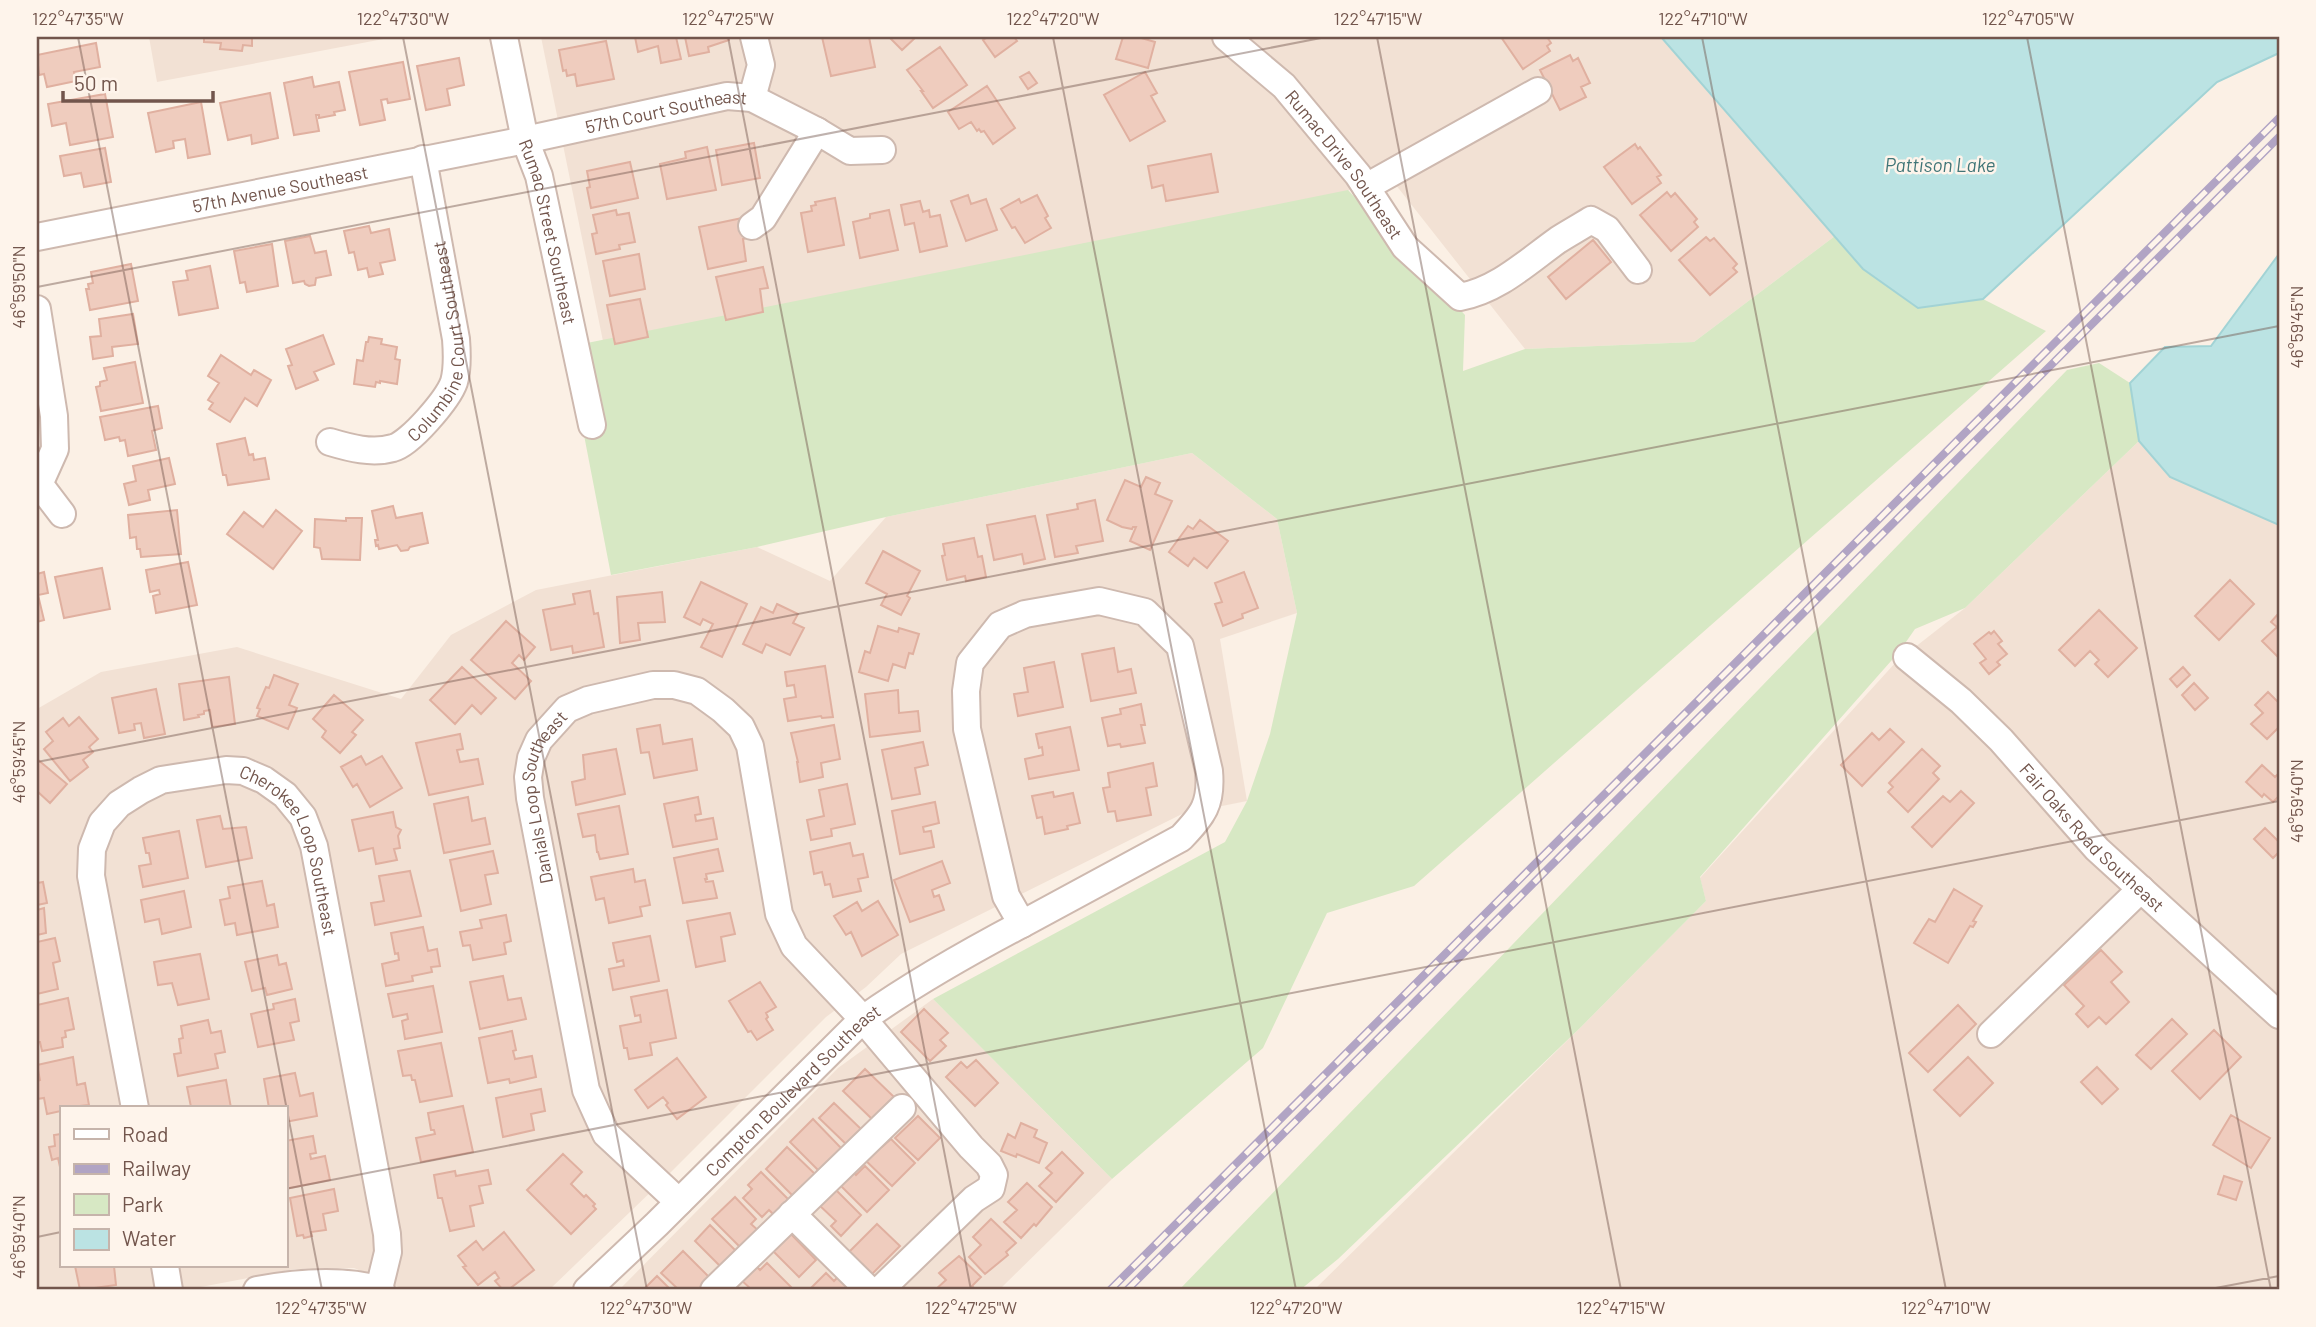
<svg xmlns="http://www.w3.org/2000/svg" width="2316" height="1327" viewBox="0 0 2316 1327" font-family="Barlow,sans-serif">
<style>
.residential{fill:#f2e1d4;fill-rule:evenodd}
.green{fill:#d7e8c4}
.water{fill:#bbe3e3;stroke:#a2d3d5;stroke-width:2}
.building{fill:#efccbe;stroke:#e0b0a0;stroke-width:2}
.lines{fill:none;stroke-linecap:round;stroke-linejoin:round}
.minor-casing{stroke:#ceb9af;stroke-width:30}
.minor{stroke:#fff;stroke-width:26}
.rail-casing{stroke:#b1a4c4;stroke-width:8}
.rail{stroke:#fef4eb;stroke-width:5;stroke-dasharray:16;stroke-linecap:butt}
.ticks{fill:none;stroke:#72554c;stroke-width:2;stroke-opacity:0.45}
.labels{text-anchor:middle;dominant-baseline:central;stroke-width:5;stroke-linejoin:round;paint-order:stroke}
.street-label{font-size:18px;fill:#72554c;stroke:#fef4eb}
.water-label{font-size:19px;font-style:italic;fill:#407577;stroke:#fef4eb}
.neatline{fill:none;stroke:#72554c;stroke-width:2.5}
.ticks-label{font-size:18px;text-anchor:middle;fill:#72554c}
</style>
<rect width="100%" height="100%" fill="#fbf0e5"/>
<path class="residential" d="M149 37H394L157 82Z
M541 37H1661L1835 236 1694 342 1525 349 1381 166 1341 196 604 346Z
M2139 441 2170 477 2279 525V1290H1314L1580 1028 1706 901 1700 878 1896 662 1965 608Z
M1192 453 1277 519 1297 613 1220 639 1247 801 1182 814 901 954 866 987 826 1017 659 1184 549 1290H406L354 1268 295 1269 185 1290H37V709L101 672 237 647 401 699 451 635 536 590 757 547 830 581 886 517ZM61 1108H285V1266H61Z
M933 999 1112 1179 999 1290H619L838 1068Z"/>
<path class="green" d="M1348 190 1465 315 1463 371 1525 349 1694 342 1835 236 1918 308 1983 299 2046 331 1414 886 1327 913 1263 1048 1112 1179 933 999 1225 842 1247 801 1270 734 1297 613 1277 519 1192 453 886 517 757 547 611 575 567 347Z
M2099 363 2130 383 2139 441 1965 608 1915 629 1899 652 1700 877 1706 901 1580 1028 1338 1259 1300 1290H1179L2067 370Z"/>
<path class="water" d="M1661 37H2279V53L2217 82 1983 299 1918 308 1863 269Z
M2279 254V525L2170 477 2139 441 2130 383 2165 347 2211 346Z"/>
<path class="building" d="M204 37H252V46L243 45 242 51 220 49 221 43 204 42Z
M635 37H676L681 59 661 63 658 46 638 52Z
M685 37H729V40L708 47 709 52 689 56Z
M822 37H869L875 67 831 76Z
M889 37H916L902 50Z
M988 37H1014L1017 41 995 57 983 40Z
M1123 37H1138L1155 42 1148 68 1116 59Z
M1501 37H1547L1551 43 1547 46 1550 51 1523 69Z
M606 41 614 79 577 86 575 74 567 76 566 70 563 71 559 50Z
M96 43 100 67 74 72 76 81 47 87 44 74 39 75 37 55Z
M940 47 967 85 933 108 921 91H923L907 70Z
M1570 55 1573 61 1578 58 1590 83 1581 87 1586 97 1560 110 1540 70Z
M459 58 464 85 447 89 450 105 426 110 417 66Z
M403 62 410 99 388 103 387 99 381 100 385 120 360 125 349 72Z
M1029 72 1037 83 1028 89 1020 77Z
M1145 72 1157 93 1151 96 1165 121 1130 141 1104 95Z
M312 77 314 87 339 82 345 110 334 112 335 115 319 118V115H316L319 131 294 135 284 83Z
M987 86 1015 128 993 144 984 131 981 132 979 129 977 131 971 122 959 129 948 112Z
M270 93 278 138 252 144 251 135 228 140 220 103Z
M105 94 113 137 70 145 66 123 52 126 48 104Z
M201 102 210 154 188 158 185 139 173 141 174 148 156 152 148 113Z
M754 143 760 178 722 185 716 150Z
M1635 144 1638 149 1640 147 1661 175 1657 177 1661 183 1632 204 1604 167Z
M707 147 716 190 667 199 660 164 686 158 685 152Z
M105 148 111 182 84 187 81 173 64 176 60 156Z
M1211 154 1218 192 1166 201 1163 185 1152 188 1148 166Z
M630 162 638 198 591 208 587 188 590 187 587 171Z
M1667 192 1671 197 1675 193 1697 219 1694 222 1698 227 1671 251 1640 215Z
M968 195 971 204 986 199 997 230 966 241 951 201Z
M1037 195 1048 216 1045 218 1051 228 1025 243 1015 227 1012 228 1001 209 1019 199 1021 203Z
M835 198 844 245 808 252 801 213 812 211 811 206 816 205 815 202Z
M920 201 923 212 929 210 930 217 940 215 947 246 920 252 914 223 905 225 901 205Z
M616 210 617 215 629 213 635 242 619 245 620 249 596 254 592 234 597 233 593 215Z
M889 210 898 250 860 258 853 222 870 218V214Z
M747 217 751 237 743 239 746 261 708 269 699 227Z
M369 226 371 233 389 229 395 260 380 263 383 274 369 277 367 268 358 270 354 252 349 253 344 231Z
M310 236 315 253 326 251 331 275 316 278 315 285 309 286 305 284 304 281 293 283 285 241Z
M1706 237 1710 241 1714 238 1737 264 1733 268 1737 272 1710 295 1679 260Z
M1593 240 1611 262 1566 299 1548 277Z
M272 244 278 286 247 292 245 282 240 283 234 251Z
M639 254 645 289 610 296 603 261Z
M131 264 138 301 90 310 86 289H89L88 284 93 283 91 272Z
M210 266 218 308 179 315 173 282 188 280 186 271Z
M763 267 768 288 760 289 763 312 726 320 716 277Z
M640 299 648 337 615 344 607 305Z
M133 314 138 344 112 347 113 356 93 359 90 337 101 336 99 319Z
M323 335 334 364 314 372 318 380 296 389 288 366 292 365 286 349Z
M369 337 382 339 381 344 397 347 395 359 400 360 397 384 380 381V383L376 382 375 387 354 384 357 360 363 361 366 342H368Z
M221 355 251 375 254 370 271 380 257 406 245 398 230 422 209 409 213 403 208 400 219 383 208 376Z
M135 362 143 403 101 411 96 387 100 386V382L107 380 104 368Z
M158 406 162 428 152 431 156 450 128 456 125 440 120 441 119 437 105 440 100 417Z
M245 438 249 455 253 454 254 460 265 458 269 479 228 485 226 475H223L217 444Z
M169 458 175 484 148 490 150 500 129 505 124 484 136 481 133 466Z
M1146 477 1160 483 1155 494 1172 501 1150 550 1130 541 1136 527H1133L1132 529 1122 527 1107 520 1125 480 1141 487Z
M1095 500 1103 541 1076 546 1078 553 1055 557 1047 515 1078 509 1077 504Z
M393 506 396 518 422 513 428 543 410 547 408 550 401 551 397 545 379 549 378 545 376 546 375 540H378L372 511Z
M177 510 181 554 141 557 140 549H137L136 537 130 538 128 515Z
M276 510 302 531 273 569 227 534 244 512 263 527Z
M1035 516 1045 559 1024 564 1022 554 994 560 987 525Z
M346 518H362L360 560 322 559 320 548 314 547 315 519 346 521Z
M1200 520 1228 541 1207 568 1194 558 1188 566 1169 552 1188 526 1193 529Z
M974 538 978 557 982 556 986 577 966 581 965 576 947 580 942 556 945 555 943 544Z
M883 551 920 571 907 596 910 598 901 615 881 605 887 594 866 583Z
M188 562 197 605 156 613 153 596 160 594 159 590 150 592 146 570Z
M102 568 110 609 64 618 55 577Z
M44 572 48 593 38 595 44 620 37 622V574Z
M1244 572 1258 608 1242 614 1243 618 1223 626 1215 604 1222 602 1215 583Z
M2230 580 2254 604 2219 640 2195 616Z
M701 582 747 604 722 657 701 647 713 624 703 619 700 625 684 617Z
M590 591 594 614 598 613 604 647 573 653 572 646 551 650 543 610 575 604 573 594Z
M662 592 665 622 638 623 640 640 620 643 617 597Z
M777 604 798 614 793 623 804 628 790 655 766 644 762 653 743 644 761 607 773 613Z
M2099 610 2137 648 2108 677 2095 664 2099 660 2090 651 2075 666 2059 650Z
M2279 613V658L2262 641 2277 627 2271 622Z
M506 621 535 647 524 660 519 655 512 663 531 681 515 699 471 660Z
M878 626 898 632 899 628 919 634 913 654 909 653 905 668 893 664 888 681 859 672 865 651 870 653Z
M1994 631 2002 641 1998 644 2007 654 1997 662 2000 665 1989 674 1980 663 1986 659 1974 644 1989 632 1991 634Z
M1114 648 1118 672 1131 669 1136 693 1091 701 1082 654Z
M1054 662 1063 707 1018 716 1014 694 1028 692 1024 668Z
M825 666 833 717 822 718 821 716 788 721 784 699 796 697 794 685 787 686 785 672Z
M462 667 496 698 481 714 472 705 455 724 430 700Z
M2183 667 2190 675 2177 687 2170 679Z
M274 675 298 684 289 705 297 708 288 729 257 716 260 709 257 708 266 687 269 688Z
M229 677 235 724 212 727 210 710 204 711V714L198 715 199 717 184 720 179 684Z
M2194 683 2208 698 2195 710 2182 695Z
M156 689 165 734 144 738 141 723 134 724 135 730 119 733 112 698Z
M898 690 899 713 918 711 920 731 870 737 865 694Z
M2268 692 2279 703V727L2267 739 2251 724 2263 713 2255 705Z
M334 695 363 720 352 732 356 735 340 753 322 737 326 731 313 719Z
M1141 704 1145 725H1141L1145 743 1121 747 1120 744 1108 746 1102 718 1121 714 1120 709Z
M79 717 98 739 89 747 93 752 83 760 88 767 70 781 44 749 53 741 46 732 63 718 69 726Z
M660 725 663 744 692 739 697 770 654 778 649 752 641 753 637 729Z
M834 725 840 759 821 763 823 777 800 782 797 762H798L791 733Z
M1070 727 1079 770 1029 779 1025 759 1043 755 1042 747 1039 748 1036 734Z
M1890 729 1904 742 1862 786 1841 765 1872 733 1879 740Z
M460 734 463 749 457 750 460 762 478 759 483 784 429 795 416 743Z
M923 742 928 765 915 768 920 794 892 799 882 750Z
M616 749 625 794 576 805 572 782 585 779 583 755Z
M1922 749 1940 766 1933 773 1939 779 1908 812 1888 792 1893 787 1889 783Z
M361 756 366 765 382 756 402 788 370 807 357 784 353 787 341 767Z
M37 759 67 784 50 803 38 792 37 793Z
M1153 763 1157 786 1146 788 1151 815 1117 821 1115 811 1108 812 1103 788 1110 787 1108 773Z
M2262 765 2275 777 2279 773V796L2273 802 2264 794 2262 797 2246 782Z
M847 784 855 824 831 829 832 836 811 840 807 820 824 816 819 790Z
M1961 791 1974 803 1932 847 1912 827 1943 796 1950 802Z
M1053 792 1054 797 1073 793 1080 823 1067 826 1068 829 1045 834 1042 817 1037 818 1032 796Z
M468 797 472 821 485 818 490 844 444 853 434 804Z
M698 797 701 814 695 815 696 821 713 818 717 839 673 847 664 804Z
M935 802 939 823 923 827 924 832 931 831 934 847 900 854 892 811Z
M619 806 628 854 600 859 598 852H597L595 835 583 837 578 814Z
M393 812 396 827 401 830 398 836 400 848 394 849 397 860 376 864 373 848 359 851 352 820Z
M220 816 223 829 246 827 252 858 206 867 197 820Z
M2265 828 2279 842V852L2273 858 2254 839Z
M179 831 188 878 143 887 139 866 151 864 149 853H146L143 838Z
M850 843 853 856 863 854 868 877 858 879 861 891 833 897 830 884 825 885 822 872 814 874 810 852Z
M718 849 723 871 706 874 707 879H705L706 882 713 881 717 898 683 903 674 858Z
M493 851 498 873 485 875 491 904 461 911 450 860Z
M942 861 950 883 932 890 934 897 939 895 944 910 910 922 894 880Z
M633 869 635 882 645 880 650 905 640 907 642 916 609 923 604 898 596 900 591 877Z
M410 871 421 916 375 925 371 903 384 901 379 876Z
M262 881 267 906 274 904 278 927 237 935 235 923 225 925 220 900 230 898 228 887Z
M43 882 47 903 37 905V883Z
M1954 889 1982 906 1973 921 1976 922 1973 927 1970 926 1948 963 1914 943 1929 919 1935 922Z
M184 891 191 927 162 934 159 919 145 922 141 900Z
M878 901 898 935 862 956 851 932 846 935 834 916 857 902 862 911Z
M44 908 46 933 37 935V910Z
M730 913 735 934 721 937 725 961 696 967 687 921Z
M506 915 511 941 504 943 506 954 473 960 470 945 463 946 460 932 482 928 480 920Z
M423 927 428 951 437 949 440 966 431 967 432 972 412 976 413 981 386 986 382 964 399 960 398 953 395 954 391 933Z
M650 936 659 981 613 990 609 969 624 966 623 960 617 962 613 943Z
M55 938 60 961 53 963 58 989 37 994V942Z
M2101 950 2122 972 2111 982 2129 1002 2106 1024 2099 1017 2088 1027 2076 1014 2084 1006 2064 985Z
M200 954 209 999 178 1005 172 983 158 985 154 962Z
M277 955 279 965 286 963 292 989 267 995 265 988 252 991 245 962Z
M503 976 508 1000 521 998 526 1019 480 1029 470 982Z
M760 982 776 1007 766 1013 768 1017 766 1019 773 1030 757 1040 751 1031 748 1032 729 1001Z
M433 986 442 1032 405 1039 402 1021 408 1019 407 1014 393 1017 388 994Z
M667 990 676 1038 650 1043 652 1055 629 1059 627 1048H624L620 1026 641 1022 640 1015 635 1016 631 997Z
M68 998 74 1029 65 1031 66 1037 62 1038 63 1047 42 1051 40 1042H37V1005Z
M295 999 299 1021 290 1023 294 1040 258 1047 251 1014 274 1009 273 1004Z
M1958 1005 1976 1024 1928 1072 1909 1053Z
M924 1009 948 1033 940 1040 946 1046 930 1061 901 1032Z
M2172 1019 2187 1034 2151 1069 2136 1055Z
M208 1020 211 1033 221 1031 225 1052 215 1054 218 1068 178 1076 174 1054 181 1053 179 1039 183 1038 181 1026Z
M2214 1030 2241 1057 2200 1099 2172 1071Z
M512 1031 516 1050 513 1051 515 1059 532 1056 536 1077 510 1083 509 1079 488 1083 479 1038Z
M441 1043 452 1096 420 1102 415 1080H412L411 1075 403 1076 398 1051Z
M73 1057 77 1085 85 1083 89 1105 61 1108V1111L47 1114 44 1098 37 1099V1081L40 1080 37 1065Z
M1968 1057 1993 1083 1960 1116 1934 1090Z
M677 1058 706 1097 677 1119 666 1105 668 1103 663 1097 648 1108 635 1090Z
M976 1060 998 1083 975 1106 946 1077 961 1062 967 1068Z
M2097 1067 2118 1089 2102 1104 2081 1082Z
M865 1069 894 1097 872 1119 843 1091Z
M295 1073 300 1096 313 1093 317 1116 285 1122V1108H269L264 1079Z
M226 1080 231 1108 191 1107 187 1087Z
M541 1089 545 1111 531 1114 534 1130 503 1137 496 1098Z
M834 1103 862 1130 847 1145 819 1118Z
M463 1106 473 1152 421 1162 416 1138 435 1134 434 1130H431L428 1113Z
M2231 1115 2270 1138 2251 1168 2213 1145Z
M918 1116 940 1138 918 1160 895 1138Z
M813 1119 841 1148 819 1171 790 1142Z
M1021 1123 1037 1130 1034 1137 1047 1143 1039 1163 1017 1154 1016 1157 1001 1151 1008 1134 1015 1138Z
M61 1134V1167H60L58 1158 52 1160 49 1147 55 1146 54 1135Z
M313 1136 316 1153 310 1154 311 1159 325 1156 330 1180 285 1189V1141Z
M891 1139 915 1163 892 1186 862 1157 877 1142 882 1147Z
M787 1147 816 1175 794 1197 766 1169Z
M1062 1152 1083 1173 1056 1202 1039 1186 1052 1173 1046 1168Z
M563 1154 582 1172 571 1184 584 1197 586 1195 595 1204 593 1206 596 1209 571 1234 527 1190Z
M865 1166 889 1190 867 1212 839 1184 852 1171 856 1175Z
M488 1170 491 1184 479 1186 483 1203 470 1206 474 1226 450 1231 442 1198H438L434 1175 455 1171 456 1176Z
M761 1172 791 1202 776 1217 769 1210 762 1217 743 1198 752 1189 748 1185Z
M2224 1176 2242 1182 2236 1200 2218 1194Z
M1027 1183 1052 1207 1036 1226 1034 1224 1021 1238 1004 1222 1017 1210 1008 1202Z
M834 1188 861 1215 841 1236 831 1226 836 1221 818 1204Z
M334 1189 338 1211 323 1214 326 1230 311 1232 312 1236 304 1238 303 1235 297 1236 290 1198Z
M735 1197 756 1219 751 1224 760 1232 742 1249 712 1219Z
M991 1219 1016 1243 1006 1252 1008 1255 985 1274 969 1257 981 1245 973 1237Z
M877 1224 900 1246 870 1276 847 1254Z
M710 1225 739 1254 723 1269 695 1241Z
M504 1232 534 1270 508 1290H503L495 1281 499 1278 495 1272 478 1285 463 1267 466 1266 458 1256 476 1241 483 1250Z
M789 1232 816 1260 799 1277 771 1249Z
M683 1251 712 1280 702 1290H679L661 1273Z
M959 1256 981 1277 972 1286 974 1288 972 1290H935L946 1280 939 1273Z
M767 1263 791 1287 788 1290H752L740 1279 754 1264 760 1270Z
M75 1266H114L116 1285 80 1290Z
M826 1273 834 1281 840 1275 856 1290H809Z
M657 1276 671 1290H646L644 1289Z"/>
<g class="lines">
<g class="minor-casing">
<g id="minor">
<path id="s1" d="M504 37 525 140 539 176 592 425"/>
<path id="s2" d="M1226 37 1284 86 1358 175 1405 247 1460 297C1498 290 1527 262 1558 240 1569 233 1580 227 1591 220L1607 229 1638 270"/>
<path d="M752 98 761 65 754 37"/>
<path d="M1366 187 1538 91"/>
<path d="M752 226 763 218 817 131"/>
<path id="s3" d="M37 237 525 140 727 96 752 98 817 131 850 151 882 150"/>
<path d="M37 309 54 416 55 449 37 489"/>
<path id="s4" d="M330 442C350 448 372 454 393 448 410 444 448 399 454 382 458 368 457 352 456 339L423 159"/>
<path d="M40 485 62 514"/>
<path d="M1099 601 1145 612 1180 646 1209 771C1212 804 1203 815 1181 838L1022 924 1006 896 967 729 966 691 970 663 1000 625 1025 614Z"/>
<path id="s5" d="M1907 657 1961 701 2001 740 2097 849 2279 1015"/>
<path d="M1991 1034 2141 889"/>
<path id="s6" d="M135 1108 91 876 92 849 102 823 119 804 141 790 161 780 226 770 243 771 264 780 285 795 303 817 314 846 387 1234 388 1252 379 1289"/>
<path id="s7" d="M679 1202 606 1134 586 1090 530 798 528 777 531 758 539 740 567 709 588 700 653 685H674L697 691 723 710 741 727 750 746 779 914 794 946 863 1019 971 1147 989 1165 994 1175 991 1188 974 1199 880 1290"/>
<path d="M792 1214 869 1290"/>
<path d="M165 1266 169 1290"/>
<path d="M257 1290C295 1283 343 1279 381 1290"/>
<path id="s8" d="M587 1290 657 1224 863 1019C914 983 967 953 1022 924"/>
<path d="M714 1290 902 1108"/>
</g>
</g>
<use href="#minor" class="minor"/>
<g class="rail-casing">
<path id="rail" d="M1110 1290 2279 118
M1127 1290 2279 137"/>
</g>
<use href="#rail" class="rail"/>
</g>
<path class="ticks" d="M78 37 322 1290M403 37 647 1290M728 37 971 1290M1053 37 1296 1290M1377 37 1621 1290M1702 37 1946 1290M2027 37 2271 1290M37 287 1326 37M37 762 2279 326M285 1189 2279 801M37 1237 61 1232M2205 1290 2279 1276"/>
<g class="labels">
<g class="street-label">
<text stroke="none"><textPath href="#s3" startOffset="642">57th Court Southeast</textPath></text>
<text stroke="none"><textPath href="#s2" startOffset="175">Rumac Drive Southeast</textPath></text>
<text stroke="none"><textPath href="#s3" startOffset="248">57th Avenue Southeast</textPath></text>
<text stroke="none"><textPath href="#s1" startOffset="200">Rumac Street Southeast</textPath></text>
<text stroke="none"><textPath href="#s4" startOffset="191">Columbine Court Southeast</textPath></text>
<text stroke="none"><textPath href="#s7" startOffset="450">Danials Loop Southeast</textPath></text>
<text stroke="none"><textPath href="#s5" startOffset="259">Fair Oaks Road Southeast</textPath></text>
<text stroke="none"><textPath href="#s6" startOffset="546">Cherokee Loop Southeast</textPath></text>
<text stroke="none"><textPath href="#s8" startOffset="287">Compton Boulevard Southeast</textPath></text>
</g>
<g class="water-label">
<text x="1940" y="164">Pattison Lake</text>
</g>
</g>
<rect width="2316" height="1327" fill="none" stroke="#fef4eb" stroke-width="77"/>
<rect x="60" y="1106" width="228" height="161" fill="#fef4eb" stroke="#c6b4ab" stroke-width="2"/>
<rect x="74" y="1129" width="35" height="10" fill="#ffffff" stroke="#c6b4ab" stroke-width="2"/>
<text x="122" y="1142" font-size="21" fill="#72554c">Road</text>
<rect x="74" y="1164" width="35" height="10" fill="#b1a4c4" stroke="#c6b4ab" stroke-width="2"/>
<text x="122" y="1176" font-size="21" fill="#72554c">Railway</text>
<rect x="74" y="1194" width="35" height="21" fill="#d7e8c4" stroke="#c6b4ab" stroke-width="2"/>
<text x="122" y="1212" font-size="21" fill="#72554c">Park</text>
<rect x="74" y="1229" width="35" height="21" fill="#bbe3e3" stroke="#c6b4ab" stroke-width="2"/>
<text x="122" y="1246" font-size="21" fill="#72554c">Water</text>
<path d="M63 91v10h150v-10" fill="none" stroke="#72554c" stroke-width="3.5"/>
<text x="74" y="91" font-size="21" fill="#72554c" stroke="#fef4eb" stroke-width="5" paint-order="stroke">50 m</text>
<rect x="38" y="38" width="2240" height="1250" class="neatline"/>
<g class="ticks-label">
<text x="78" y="25">122°47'35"W</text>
<text x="403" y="25">122°47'30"W</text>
<text x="728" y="25">122°47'25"W</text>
<text x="1053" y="25">122°47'20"W</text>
<text x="1378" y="25">122°47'15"W</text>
<text x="1703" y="25">122°47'10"W</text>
<text x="2028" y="25">122°47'05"W</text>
<text transform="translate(19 287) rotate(-90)" y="6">46°59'50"N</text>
<text transform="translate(2297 327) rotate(-90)" y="6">46°59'45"N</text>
<text transform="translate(19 762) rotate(-90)" y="6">46°59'45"N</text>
<text transform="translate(2297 801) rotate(-90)" y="6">46°59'40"N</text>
<text transform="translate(19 1237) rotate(-90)" y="6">46°59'40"N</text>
<text x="321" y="1314">122°47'35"W</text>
<text x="646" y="1314">122°47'30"W</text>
<text x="971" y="1314">122°47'25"W</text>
<text x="1296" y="1314">122°47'20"W</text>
<text x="1621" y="1314">122°47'15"W</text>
<text x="1946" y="1314">122°47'10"W</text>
</g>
</svg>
